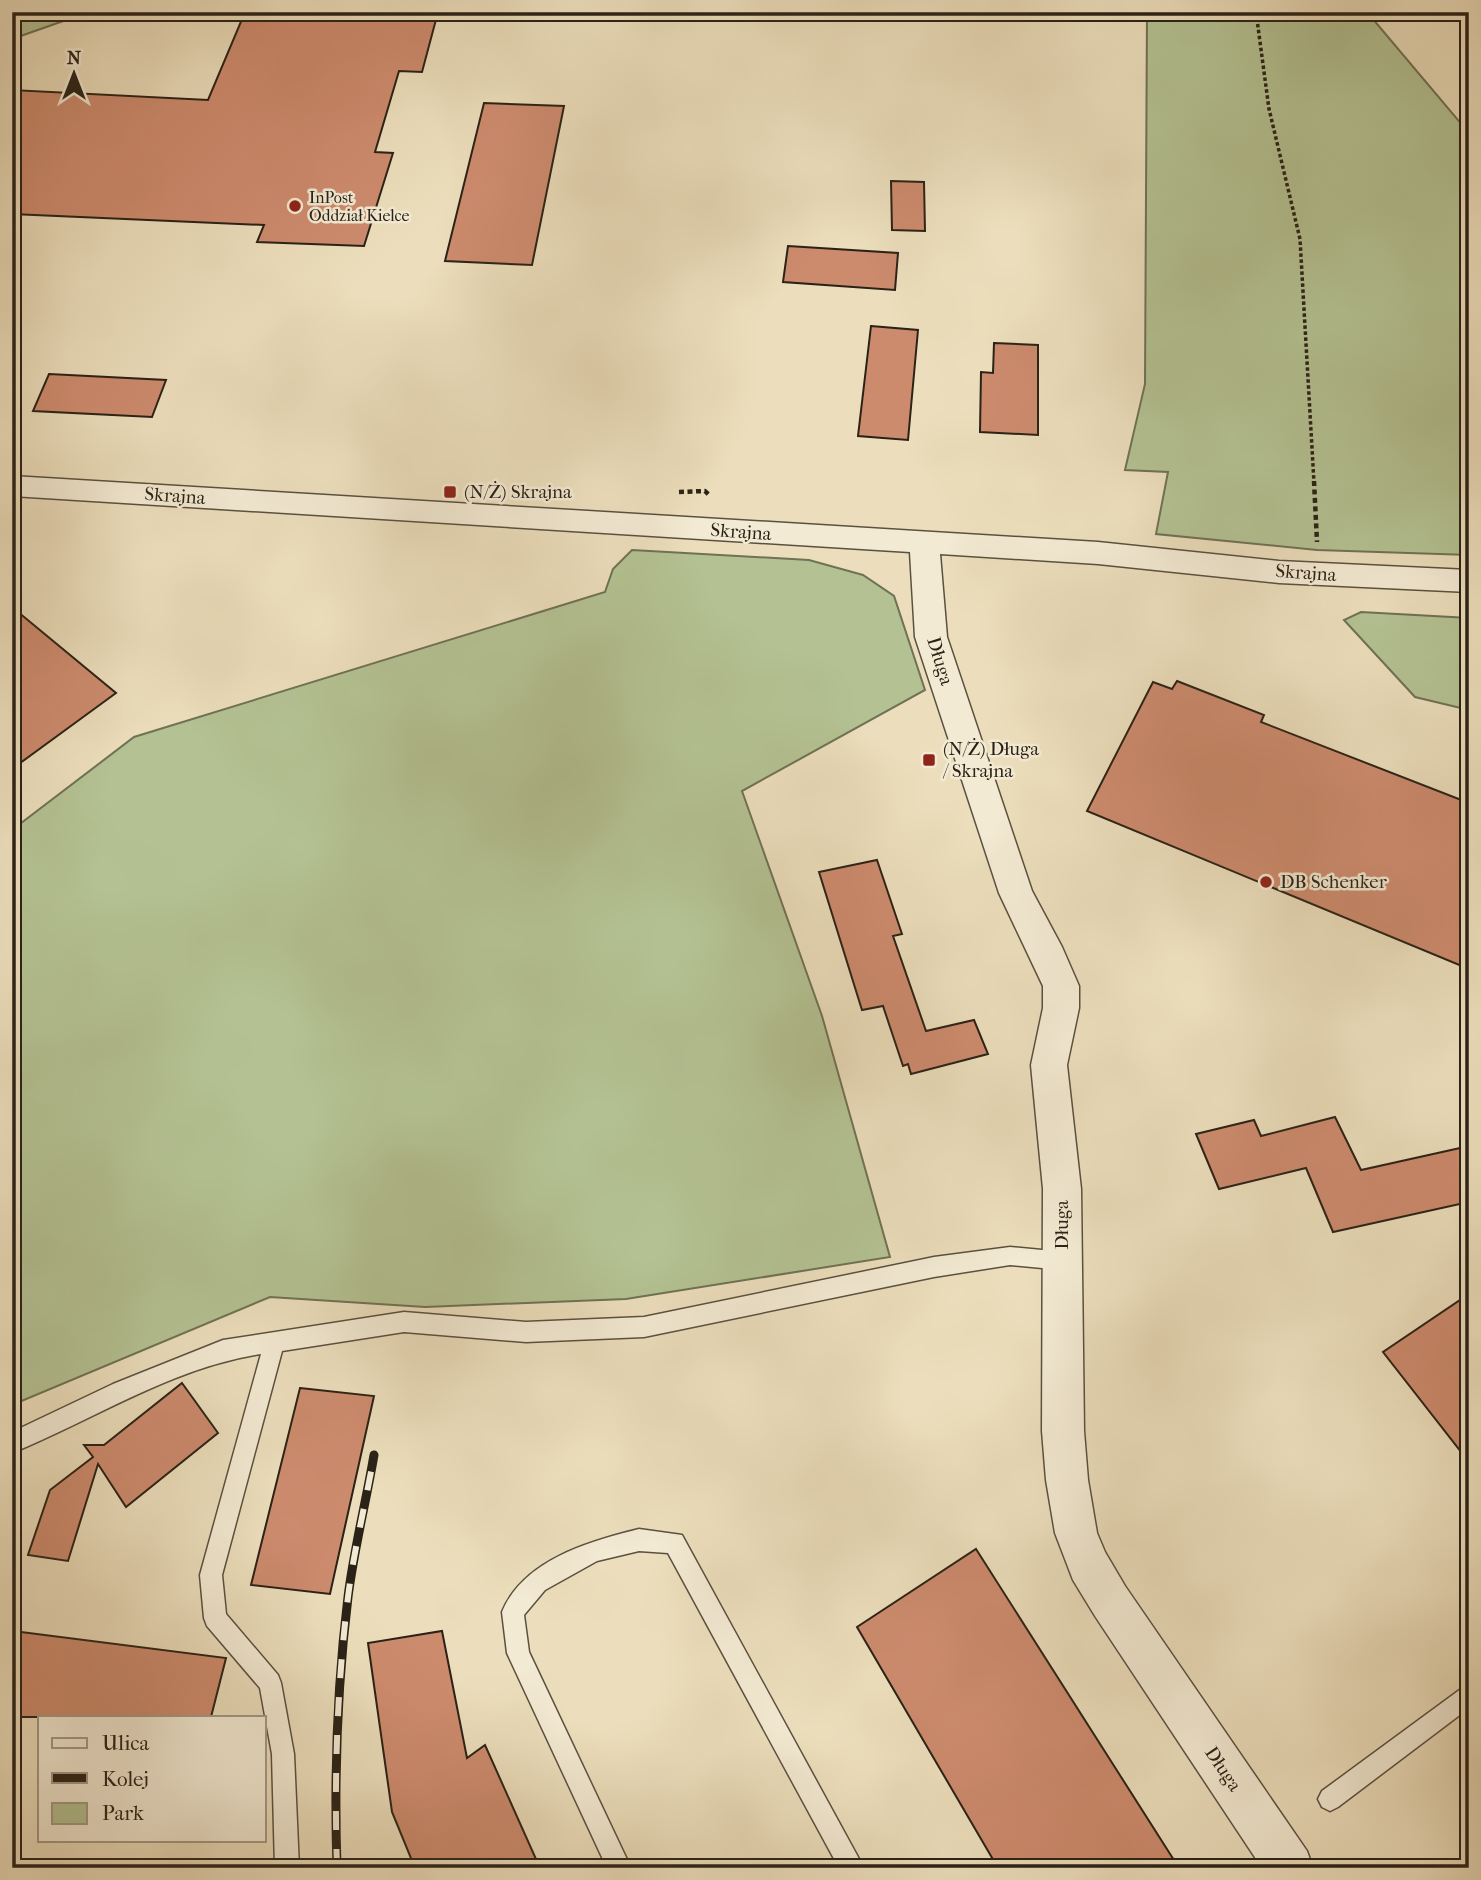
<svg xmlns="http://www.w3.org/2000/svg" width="1481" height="1880" viewBox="0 0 1481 1880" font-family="'IM FELL French Canon',serif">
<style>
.green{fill:#b4c293;stroke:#6f7255;stroke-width:2}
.building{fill:#cd8b6e;stroke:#2a2217;stroke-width:2}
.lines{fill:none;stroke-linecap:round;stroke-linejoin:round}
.lane-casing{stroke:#5a5140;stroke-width:3}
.street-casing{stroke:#5a5140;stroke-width:3}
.path-far1{stroke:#2a2217;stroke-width:3.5;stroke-dasharray:3.5 2.5;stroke-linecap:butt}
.path{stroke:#2a2217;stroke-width:4.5;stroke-dasharray:5 3.5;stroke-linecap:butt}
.lane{fill:#f3ead3;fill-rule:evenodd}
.street{fill:#f3ead3;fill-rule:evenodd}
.rail-casing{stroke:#2a2217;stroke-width:9}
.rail{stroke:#f3ead3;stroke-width:6;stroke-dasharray:19;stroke-linecap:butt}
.poi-dot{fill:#8f2418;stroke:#f3ead3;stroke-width:2.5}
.labels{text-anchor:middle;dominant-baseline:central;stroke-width:5;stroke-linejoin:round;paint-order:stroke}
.far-poi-label{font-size:16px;fill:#2a2217;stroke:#f3ead3;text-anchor:start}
.poi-label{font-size:19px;fill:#2a2217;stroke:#f3ead3;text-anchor:start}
.street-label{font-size:19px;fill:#2a2217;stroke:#f3ead3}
</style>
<rect width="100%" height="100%" fill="#ecdebc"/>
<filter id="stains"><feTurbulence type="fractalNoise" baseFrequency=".00286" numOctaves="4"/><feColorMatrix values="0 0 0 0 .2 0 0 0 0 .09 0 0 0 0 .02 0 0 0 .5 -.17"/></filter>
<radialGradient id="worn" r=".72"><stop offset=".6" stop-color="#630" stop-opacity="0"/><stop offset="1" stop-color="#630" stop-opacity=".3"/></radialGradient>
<path class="green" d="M12 12H89L12 39Z
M1147 12H1367L1469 133V555L1317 550 1156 534 1168 472 1125 470 1145 384Z
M632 550 809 560 863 575 894 596 925 690 742 791 822 1016 890 1257 626 1299 425 1307 270 1297 12 1405V830L134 737 605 592 613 569Z
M1361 612 1469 618V710L1415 697 1344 620Z"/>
<path class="building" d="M245 12H438L422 72 399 71 375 152 393 153 364 246 257 242 264 225 12 214V90L208 100Z
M484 103 564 106 532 265 445 261Z
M891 181 924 182 925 231 892 230Z
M788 246 898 253 895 290 783 282Z
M871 326 918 330 908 440 858 436Z
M994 343 1038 345V435L980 432 981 372 993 373Z
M49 374 166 380 152 417 33 411Z
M12 607 116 693 12 769Z
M1177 681 1264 715 1261 722 1469 803V969L1087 811 1153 682 1172 689Z
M877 860 902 934 893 936 926 1031 974 1020 988 1054 911 1074 908 1064 903 1066 883 1006 862 1010 819 872Z
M1335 1117 1361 1170 1469 1146V1202L1333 1232 1306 1168 1219 1189 1196 1134 1254 1120 1261 1136Z
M1469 1294V1462L1383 1352Z
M182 1383 218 1433 126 1507 98 1464 68 1561 28 1555 50 1490 93 1457 84 1445H104Z
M300 1388 374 1396 330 1594 251 1585Z
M976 1549 1179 1868H998L857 1627Z
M442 1631 467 1758 485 1745 540 1868H415L392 1812 368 1643Z
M21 1632 226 1658 211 1717H12V1659Z"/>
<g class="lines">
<g class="lane-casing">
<path id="lane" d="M1010 1247 1063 1252 1070 1254 1073 1261 1070 1268 1063 1270 1010 1265 934 1277 644 1337 526 1342 404 1332 282 1351 222 1575 226 1614 278 1675 281 1683 294 1754 299 1868H275L272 1754 260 1688 207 1626 204 1618 200 1575 261 1354C171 1368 95 1419 12 1453V1432L113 1384 223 1340 404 1312 526 1322 644 1317 934 1257Z
M639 1529 682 1535 864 1868H839L668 1553 639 1551 597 1561 545 1590 524 1615 529 1652 631 1868H607L507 1653 502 1612C523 1560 590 1541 639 1529Z
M1469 1683V1708L1338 1807 1330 1811 1322 1807 1318 1799 1322 1791Z"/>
</g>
<g class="street-casing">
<path id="street" d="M12 476 1098 542 1279 561 1469 570V592L1279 583 1098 564 940 554 947 637 1032 891 1062 947 1079 986V1008L1067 1065 1081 1189 1084 1431 1088 1480 1097 1533 1105 1552 1125 1586 1307 1851 1313 1868H1262L1095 1616 1073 1580 1055 1533 1046 1480 1042 1431 1043 1189 1031 1065 1043 1008V986L999 893 915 637 910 552 12 496Z"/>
</g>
<path class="path-far1" d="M1256 12 1269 109 1300 239 1314 483"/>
<path class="path" d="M1314 481 1317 542
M679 492 705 491 710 496"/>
<use href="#lane" class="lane"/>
<use href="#street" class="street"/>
<g class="rail-casing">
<path id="rail" d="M337 1868C334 1777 337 1687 348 1597 354 1549 366 1502 374 1455"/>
</g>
<use href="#rail" class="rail"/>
</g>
<g class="poi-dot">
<circle cx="295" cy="206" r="7"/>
<rect x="443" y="485" width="14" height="14" rx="3.5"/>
<rect x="922" y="753" width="14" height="14" rx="3.5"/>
<circle cx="1266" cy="882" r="7"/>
</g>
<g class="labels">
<g class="far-poi-label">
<text x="309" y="197">InPost<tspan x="309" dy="18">Oddział Kielce</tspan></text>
</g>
<g class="poi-label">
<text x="464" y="492">(N/Ż) Skrajna</text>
<text x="943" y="749">(N/Ż) Długa<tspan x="943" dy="22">/ Skrajna</tspan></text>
<text x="1280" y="882">DB Schenker</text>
</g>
<g class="street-label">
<text transform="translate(175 496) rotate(4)">Skrajna</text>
<text transform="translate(741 532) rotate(4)">Skrajna</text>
<text transform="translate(1306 573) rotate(4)">Skrajna</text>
<text transform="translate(940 661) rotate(73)">Długa</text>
<text transform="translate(1062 1225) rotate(-90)">Długa</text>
<text transform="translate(1223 1769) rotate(56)">Długa</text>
</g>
</g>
<rect width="1481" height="1880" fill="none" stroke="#ecdebc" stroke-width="42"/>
<rect x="14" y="14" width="1453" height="1852" fill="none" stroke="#2a2217" stroke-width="3.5"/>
<rect x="21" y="21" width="1439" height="1838" fill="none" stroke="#2a2217" stroke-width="2"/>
<rect x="38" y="1716" width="228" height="126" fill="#f3ead3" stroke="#a39a88" stroke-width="2"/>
<rect x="52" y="1738" width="35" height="10" fill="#f3ead3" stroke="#a39a88" stroke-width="2"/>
<text x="102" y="1750" font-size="21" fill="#2a2217">Ulica</text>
<rect x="52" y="1773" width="35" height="10" fill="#2a2217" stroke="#a39a88" stroke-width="2"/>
<text x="102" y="1786" font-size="21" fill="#2a2217">Kolej</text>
<rect x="52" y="1803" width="35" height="21" fill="#b4c293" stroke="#a39a88" stroke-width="2"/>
<text x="102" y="1820" font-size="21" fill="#2a2217">Park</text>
<g transform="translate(74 74)" stroke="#f3ead3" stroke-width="5" paint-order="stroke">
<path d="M0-5L12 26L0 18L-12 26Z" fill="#2a2217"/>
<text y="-10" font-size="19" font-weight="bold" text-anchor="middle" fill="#2a2217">N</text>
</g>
<rect width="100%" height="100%" filter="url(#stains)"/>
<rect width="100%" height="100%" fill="url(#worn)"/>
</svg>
